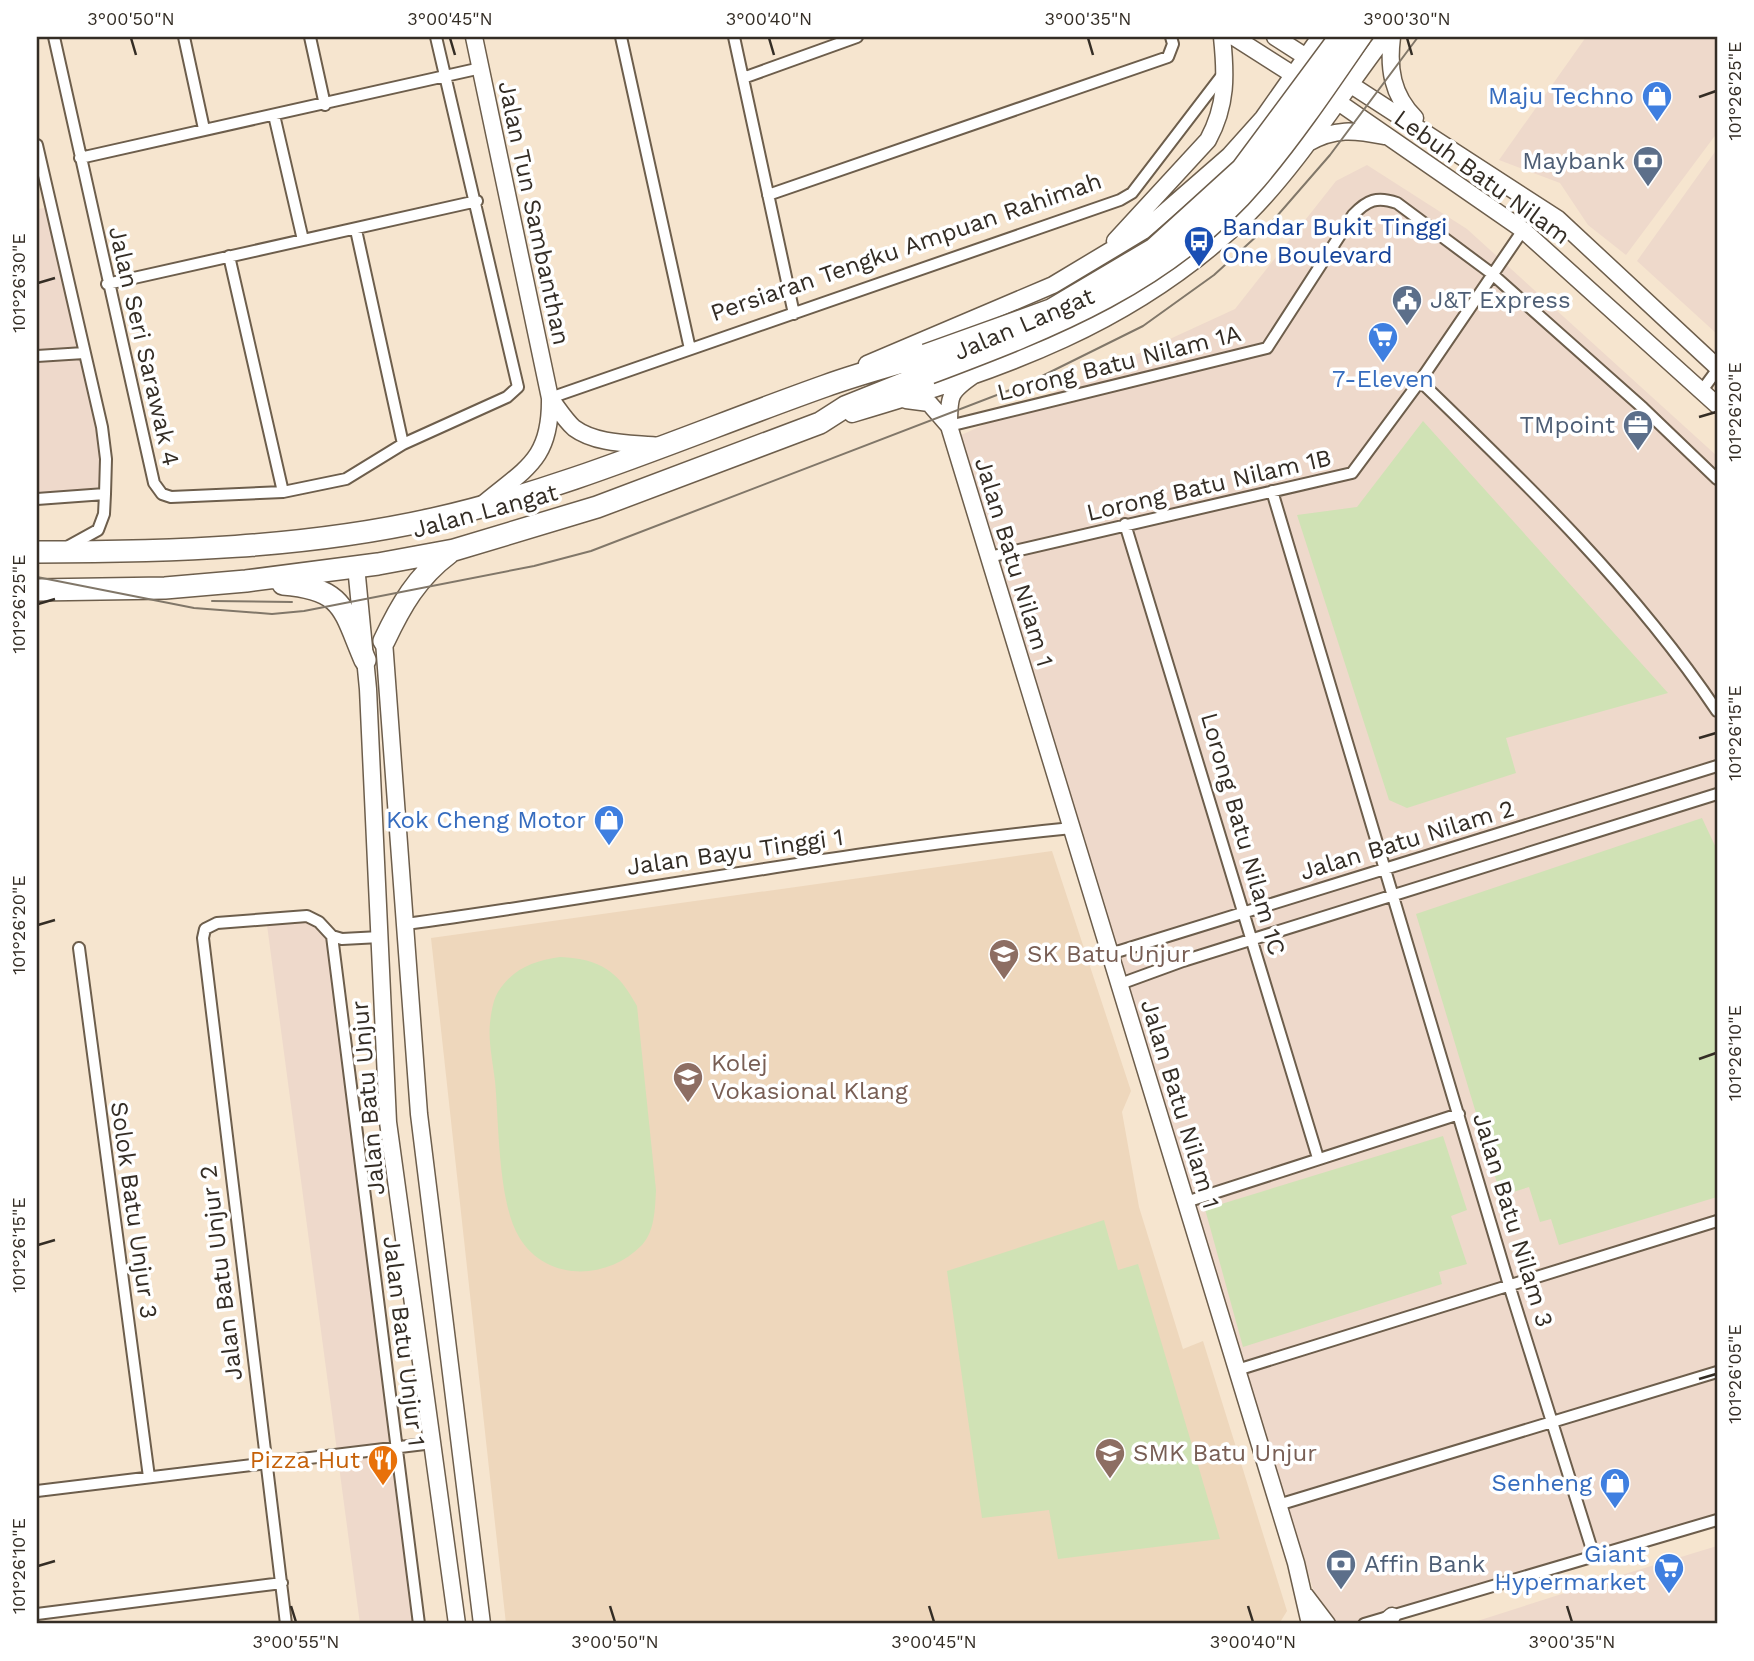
<svg xmlns="http://www.w3.org/2000/svg" width="1754" height="1661" viewBox="0 0 1754 1661" font-family="'Work Sans',sans-serif">
<style>
.commercial{fill:#eed9cb}
.built{fill:#eed7bc}
.green{fill:#d0e2b5}
.lines{fill:none;stroke-linecap:round;stroke-linejoin:round}
.street-casing{stroke:#6d5e4c;stroke-width:14}
.secondary-casing{stroke:#6d5e4c;stroke-width:19}
.highway-casing{stroke:#6d5e4c;stroke-width:24}
.street{stroke:#fff;stroke-width:10}
.secondary{stroke:#fff;stroke-width:16}
.highway{stroke:#fff;stroke-width:21}
.tram{stroke:#817769;stroke-width:2}
.highway-bridge-casing{stroke:#6d5e4c;stroke-width:24;stroke-linecap:butt}
.highway-bridge{stroke:#fff;stroke-width:21}
.ticks{fill:none;stroke:#342d25;stroke-width:2.5}
.labels{text-anchor:middle;dominant-baseline:central;stroke-width:7;stroke-linejoin:round;paint-order:stroke}
.shop-label{font-size:24px;fill:#366cbe;stroke:#fff;text-anchor:end}
.service-label{font-size:24px;fill:#4e5e75;stroke:#fff;text-anchor:end}
.street-label{font-size:24px;fill:#342d25;stroke:#fff}
.transit-label{font-size:24px;fill:#164399;stroke:#fff;text-anchor:start}
.education-label{font-size:24px;fill:#785e54;stroke:#fff;text-anchor:start}
.food-label{font-size:24px;fill:#c56008;stroke:#fff;text-anchor:end}
.neatline{fill:none;stroke:#342d25;stroke-width:2.5}
.ticks-label{font-size:18px;text-anchor:middle;fill:#342d25}
</style>
<rect width="100%" height="100%" fill="#f6e5cf"/>
<path class="commercial" d="M1586 37H1717V133L1626 255 1588 225 1560 183 1499 160Z
M1717 149V334L1637 261Z
M1367 165 1467 229 1717 456V1523L1599 1560 1352 1624H1335L1316 1598 957 437 1235 309 1336 181Z
M45 208 95 419 101 458 102 490 37 494V209Z
M305 921 317 926 327 938 414 1624H360L267 925Z
M1717 1546V1624H1468L1615 1577Z"/>
<path class="built" d="M1052 851 1131 1091 1122 1112 1139 1207 1183 1349 1203 1341 1287 1611 1279 1624H506L431 938Z"/>
<path class="green" d="M1423 421 1668 693 1506 738 1516 773 1407 808 1389 800 1297 515 1357 507Z
M1702 818 1717 850V1197L1559 1245 1551 1219 1540 1222 1529 1187 1501 1196 1416 914Z
M560 957C601 959 618 971 637 1006L656 1190C655 1208 655 1231 642 1245 607 1281 546 1282 519 1237 498 1202 499 1123 495 1081 493 1063 488 1041 490 1023 491 1014 493 1000 498 992 513 968 534 961 560 957Z
M1443 1136 1467 1210 1451 1216 1467 1264 1439 1272 1442 1284 1243 1347 1205 1209Z
M1104 1220 1118 1270 1138 1264 1220 1539 1058 1559 1049 1510 982 1518 947 1271Z"/>
<g class="lines">
<g class="street-casing">
<path id="street" d="M54 37 154 483 162 494 171 497 283 492 346 479 403 444 507 397 518 387 436 37
M184 37 204 129
M310 37 325 105
M621 37 690 349
M734 37 794 314
M743 78 857 37
M274 115 303 240
M37 145 102 427 106 459 105 494 104 514 98 530 69 546
M80 158 481 68
M768 195 1168 57 1173 44 1171 37
M356 230 403 444
M229 256 283 492
M107 284 477 201
M37 356 84 353
M1420 381C1527 484 1634 587 1717 711
M1703 389 1717 370
M550 398 1120 200 1132 193 1223 74
M949 426 1267 348 1353 215C1367 200 1377 196 1397 203L1491 273 1643 408 1717 479
M1272 491 1509 1285 1594 1556
M37 499 105 494
M1125 524 1318 1158
M989 557 1352 473 1420 381 1523 230
M406 924C628 894 848 850 1072 828
M332 936 342 939 380 937
M79 948 149 1477
M1110 954 1717 766
M1120 984 1183 961 1717 794
M1186 1202 1459 1114
M1237 1370 1717 1221
M37 1491 433 1443
M1278 1505 1717 1372
M37 1614 282 1583
M286 1624 203 938 205 929 217 923 307 916 319 922 332 936 419 1624
M1364 1624 1717 1520"/>
</g>
<g class="secondary-casing">
<path id="secondary" d="M474 37 550 398C551 460 526 468 482 505
M1234 37 1300 79
M1275 37 1314 62
M1392 37C1388 68 1392 95 1415 118
M1342 79 1558 219 1717 367
M1328 95 1523 230 1717 405
M1308 143C1335 128 1354 130 1384 136
M1115 241 1208 140C1227 105 1226 75 1222 37
M867 364 1053 285 1143 231 1229 156 1263 118 1320 37
M974 375C949 392 949 395 949 426L1296 1563 1310 1624
M550 398C557 407 565 420 574 428 597 445 633 443 660 446
M906 400 929 403 949 426
M852 414C1001 370 1136 325 1249 213 1298 164 1342 93 1385 37
M356 566 368 689 388 1122 457 1624
M384 641 419 1114 482 1624
M1305 1595 1327 1624
M1383 1624 1392 1616"/>
</g>
<g class="highway-casing">
<path id="highway" d="M37 552C169 552 303 548 433 519 567 489 695 432 825 386 858 374 892 365 926 355
M283 584C345 589 343 609 365 660
M37 590 165 588 246 581 378 564 454 550 597 507 820 423 845 407 930 373
M384 641C401 605 417 577 449 553"/>
</g>
<use href="#street" class="street"/>
<use href="#secondary" class="secondary"/>
<use href="#highway" class="highway"/>
<path class="tram" d="M37 577 194 608 272 614 304 611 534 566 591 551 1028 383 1143 326 1214 275 1270 224 1330 155 1418 37
M212 601 292 602"/>
<g class="highway-bridge-casing">
<path id="highway-bridge" d="M926 355 1051 310 1154 249 1242 169 1340 37
M930 373C1052 327 1169 282 1256 179 1294 134 1327 85 1360 37"/>
</g>
<use href="#highway-bridge" class="highway-bridge"/>
</g>
<path class="ticks" d="M131 38 136 55M450 38 455 55M769 38 774 55M1088 38 1093 55M1407 38 1412 55M1699 97 1716 91M38 283 55 278M1699 417 1716 412M38 604 55 599M1699 738 1716 733M38 925 55 920M1699 1059 1716 1053M38 1245 55 1240M1699 1379 1716 1374M38 1566 55 1561M291 1606 296 1622M610 1606 615 1622M929 1606 934 1622M1248 1606 1253 1622M1567 1606 1572 1622"/>
<defs>
<g id="shop-pin" transform="scale(1.575)"><path d="M0 17L-7.5 6A9.5 9.5 0 1 1 7.5 6Z" fill="#3f7fe0" stroke="#fff"/><path d="M-5-2.5h2.3a2.7 3.5 0 0 1 5.4 0H5L5.5 6h-11ZM-1.5-2.5h3a1.5 2.3 0 0 0-3 0Z" fill="#fff"/></g>
<g id="bank-pin" transform="scale(1.575)"><path d="M0 17L-7.5 6A9.5 9.5 0 1 1 7.5 6Z" fill="#5c6f8a" stroke="#fff"/><path d="M-6-4H6V4H-6ZM0-2.3a2.3 2.3 0 1 0 0 4.6a2.3 2.3 0 1 0 0-4.6Z" fill="#fff"/></g>
<g id="bus-pin" transform="scale(1.575)"><path d="M0 17L-7.5 6A9.5 9.5 0 1 1 7.5 6Z" fill="#1a4fb4" stroke="#fff"/><path d="M-5-6H5V4H4V6H2V4H-2V6H-4V4H-5ZM-3.5-4V0h7V-4ZM-3.5 1.2v1.5H-2V1.2ZM2 1.2v1.5H3.5V1.2Z" fill="#fff"/></g>
<g id="civic-pin" transform="scale(1.575)"><path d="M0 17L-7.5 6A9.5 9.5 0 1 1 7.5 6Z" fill="#5c6f8a" stroke="#fff"/><path d="M-.6-6.5H3V-4.5H.6V-3L4-1V1h2V6H-6V1h2V-1L-.6-3ZM-1.2 2.5V6h2.4V2.5Z" fill="#fff"/></g>
<g id="supermarket-pin" transform="scale(1.575)"><path d="M0 17L-7.5 6A9.5 9.5 0 1 1 7.5 6Z" fill="#3f7fe0" stroke="#fff"/><path d="M-6-5.5h2.5l.6 2H6L4.5 2H-2.5L-4.4-4H-6ZM-1.5 3.2a1.3 1.3 0 1 0 .1 0ZM3 3.2a1.3 1.3 0 1 0 .1 0Z" fill="#fff"/></g>
<g id="office-pin" transform="scale(1.575)"><path d="M0 17L-7.5 6A9.5 9.5 0 1 1 7.5 6Z" fill="#5c6f8a" stroke="#fff"/><path d="M-6-3h4V-5.5h4V-3h4V5H-6ZM-1-4.5V-3h2v-1.5ZM-6 0V1H6V0Z" fill="#fff"/></g>
<g id="school-pin" transform="scale(1.575)"><path d="M0 17L-7.5 6A9.5 9.5 0 1 1 7.5 6Z" fill="#8d6e63" stroke="#fff"/><path d="M0-5L7-2L0 1L-7-2ZM-4 1L0 2.5L4 1V4Q0 6-4 4Z" fill="#fff"/></g>
<g id="restaurant-pin" transform="scale(1.575)"><path d="M0 17L-7.5 6A9.5 9.5 0 1 1 7.5 6Z" fill="#e8710a" stroke="#fff"/><path d="M-5-6h1v4h1v-4h1v4h1v-4h1v5L-1.5 .5V6h-2V.5L-5-1ZM5-6V6H3V1.5H1.5Q1.5-4 5-6Z" fill="#fff"/></g>
</defs>
<g fill-rule="evenodd">
<use href="#shop-pin" x="1657" y="96"/>
<use href="#bank-pin" x="1648" y="161"/>
<use href="#bus-pin" x="1199" y="241"/>
<use href="#civic-pin" x="1407" y="300"/>
<use href="#supermarket-pin" x="1383" y="337"/>
<use href="#office-pin" x="1638" y="425"/>
<use href="#shop-pin" x="609" y="820"/>
<use href="#school-pin" x="1004" y="954"/>
<use href="#school-pin" x="688" y="1077"/>
<use href="#school-pin" x="1110" y="1453"/>
<use href="#restaurant-pin" x="383" y="1460"/>
<use href="#shop-pin" x="1615" y="1483"/>
<use href="#bank-pin" x="1341" y="1564"/>
<use href="#supermarket-pin" x="1669" y="1568"/>
</g>
<g class="labels">
<g class="shop-label">
<text x="1634" y="96">Maju Techno</text>
<text x="1383" y="379" text-anchor="middle">7-Eleven</text>
<text x="586" y="820">Kok Cheng Motor</text>
<text x="1592" y="1483">Senheng</text>
<text x="1646" y="1554">Giant<tspan x="1646" dy="28">Hypermarket</tspan></text>
</g>
<g class="service-label">
<text x="1625" y="161">Maybank</text>
<text x="1430" y="300" text-anchor="start">J&amp;T Express</text>
<text x="1615" y="425">TMpoint</text>
<text x="1364" y="1564" text-anchor="start">Affin Bank</text>
</g>
<g class="street-label">
<text transform="translate(1482 177) rotate(36)">Lebuh Batu Nilam</text>
<text transform="translate(534 213) rotate(78)">Jalan Tun Sambanthan</text>
<text transform="translate(906 247) rotate(-19)">Persiaran Tengku Ampuan Rahimah</text>
<text transform="translate(1024 324) rotate(-23)">Jalan Langat</text>
<text transform="translate(144 346) rotate(77)">Jalan Seri Sarawak 4</text>
<text transform="translate(1119 363) rotate(-14)">Lorong Batu Nilam 1A</text>
<text transform="translate(1209 485) rotate(-13)">Lorong Batu Nilam 1B</text>
<text transform="translate(485 511) rotate(-15)">Jalan Langat</text>
<text transform="translate(1014 562) rotate(73)">Jalan Batu Nilam 1</text>
<text transform="translate(1243 834) rotate(74)">Lorong Batu Nilam 1C</text>
<text transform="translate(1407 840) rotate(-17)">Jalan Batu Nilam 2</text>
<text transform="translate(735 852) rotate(-8)">Jalan Bayu Tinggi 1</text>
<text transform="translate(368 1098) rotate(-95)">Jalan Batu Unjur</text>
<text transform="translate(1180 1104) rotate(73)">Jalan Batu Nilam 1</text>
<text transform="translate(134 1210) rotate(82)">Solok Batu Unjur 3</text>
<text transform="translate(1513 1220) rotate(73)">Jalan Batu Nilam 3</text>
<text transform="translate(221 1273) rotate(-97)">Jalan Batu Unjur 2</text>
<text transform="translate(404 1341) rotate(83)">Jalan Batu Unjur 1</text>
</g>
<g class="transit-label">
<text x="1222" y="227">Bandar Bukit Tinggi<tspan x="1222" dy="28">One Boulevard</tspan></text>
</g>
<g class="education-label">
<text x="1027" y="954">SK Batu Unjur</text>
<text x="711" y="1063">Kolej<tspan x="711" dy="28">Vokasional Klang</tspan></text>
<text x="1133" y="1453">SMK Batu Unjur</text>
</g>
<g class="food-label">
<text x="360" y="1460">Pizza Hut</text>
</g>
</g>
<rect width="1754" height="1661" fill="none" stroke="#ffffff" stroke-width="77"/>
<rect x="38" y="38" width="1678" height="1584" class="neatline"/>
<g class="ticks-label">
<text x="131" y="25">3°00'50"N</text>
<text x="450" y="25">3°00'45"N</text>
<text x="769" y="25">3°00'40"N</text>
<text x="1088" y="25">3°00'35"N</text>
<text x="1407" y="25">3°00'30"N</text>
<text transform="translate(1735 91) rotate(-90)" y="6">101°26'25"E</text>
<text transform="translate(19 283) rotate(-90)" y="6">101°26'30"E</text>
<text transform="translate(1735 412) rotate(-90)" y="6">101°26'20"E</text>
<text transform="translate(19 604) rotate(-90)" y="6">101°26'25"E</text>
<text transform="translate(1735 733) rotate(-90)" y="6">101°26'15"E</text>
<text transform="translate(19 925) rotate(-90)" y="6">101°26'20"E</text>
<text transform="translate(1735 1053) rotate(-90)" y="6">101°26'10"E</text>
<text transform="translate(19 1245) rotate(-90)" y="6">101°26'15"E</text>
<text transform="translate(1735 1374) rotate(-90)" y="6">101°26'05"E</text>
<text transform="translate(19 1566) rotate(-90)" y="6">101°26'10"E</text>
<text x="296" y="1648">3°00'55"N</text>
<text x="615" y="1648">3°00'50"N</text>
<text x="934" y="1648">3°00'45"N</text>
<text x="1253" y="1648">3°00'40"N</text>
<text x="1572" y="1648">3°00'35"N</text>
</g>
</svg>
